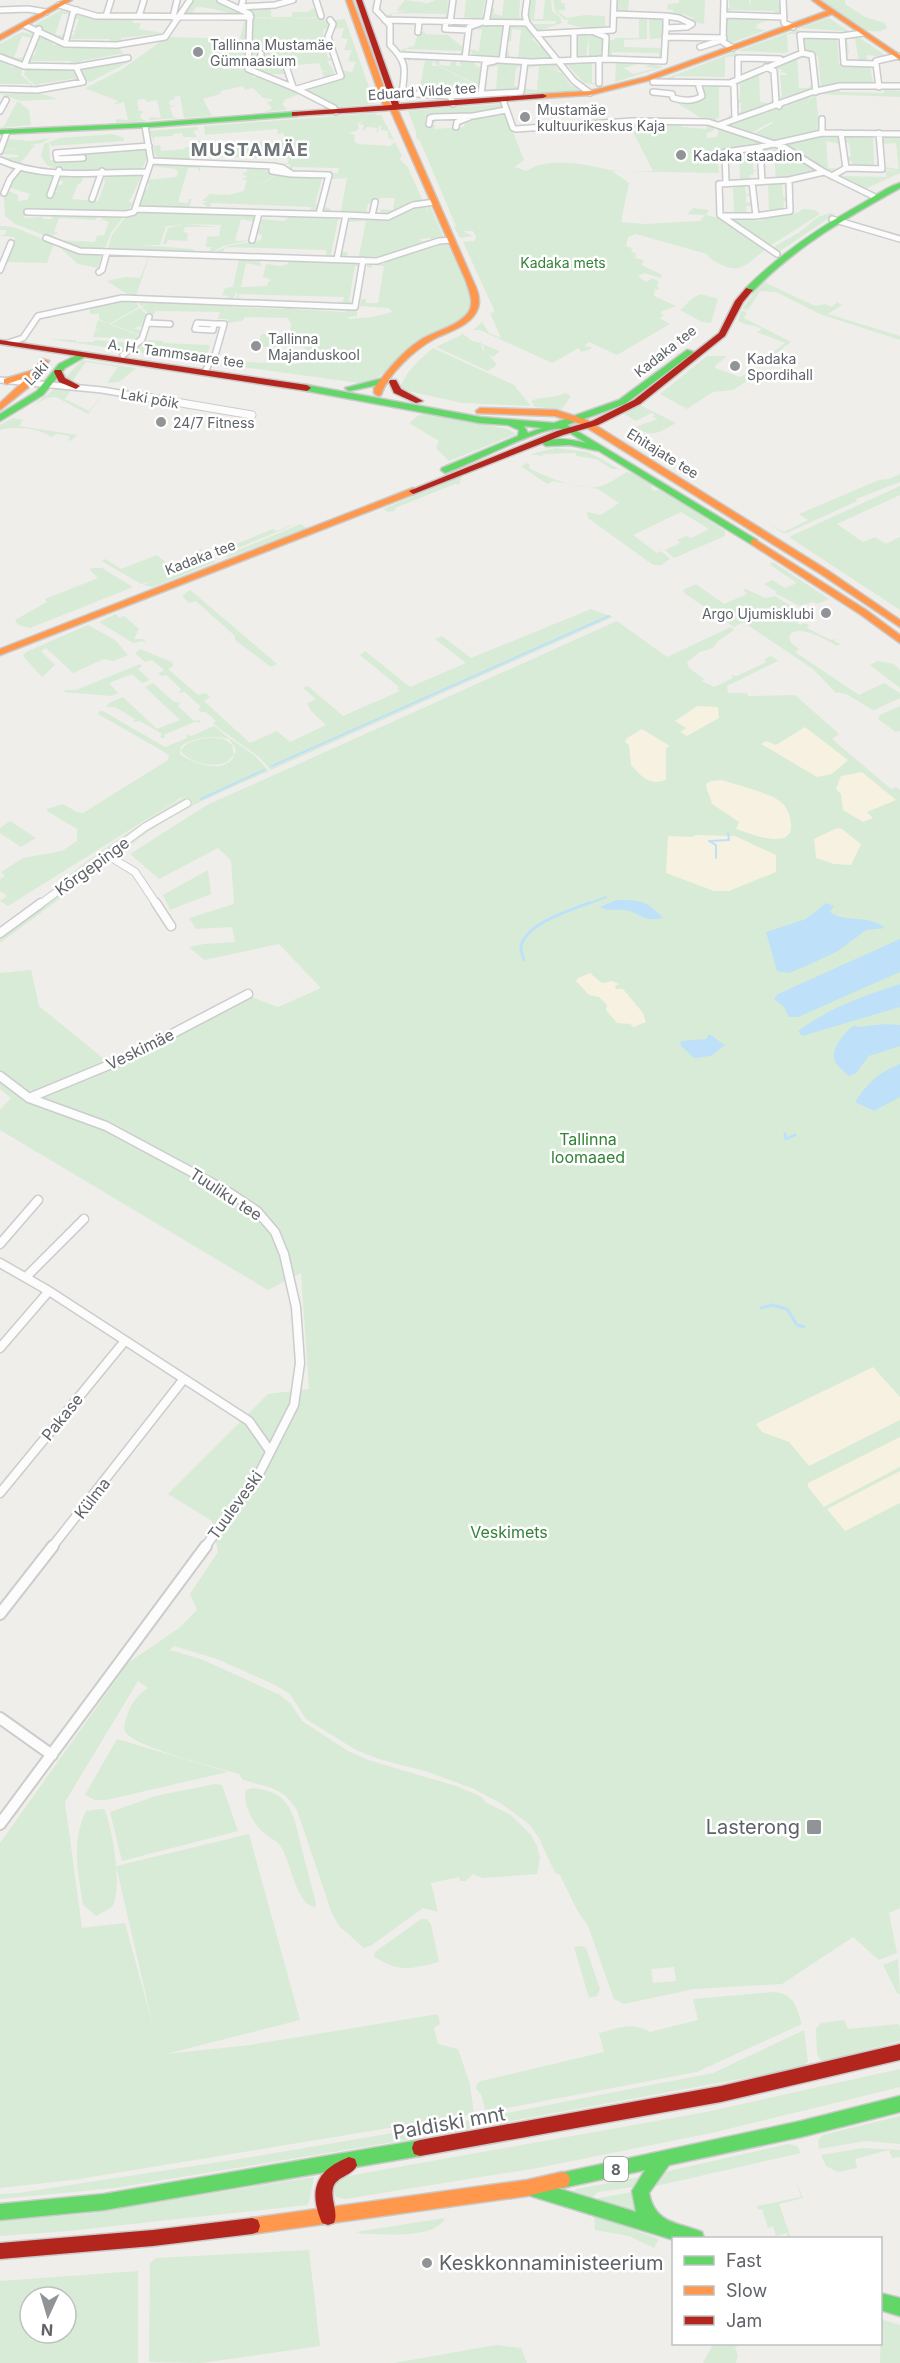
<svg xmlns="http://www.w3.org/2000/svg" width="900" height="2363" viewBox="0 0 900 2363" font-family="Inter,sans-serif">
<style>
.green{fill:#d8ebd6;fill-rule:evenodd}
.sand{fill:#f6f1e1}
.water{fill:#bfe0f9}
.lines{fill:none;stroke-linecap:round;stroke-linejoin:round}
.stream-far1{stroke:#bfe0f9;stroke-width:2}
.stream{stroke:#bfe0f9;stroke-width:3}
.street-far3-casing{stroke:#cbcccc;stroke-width:8}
.street-far2-casing{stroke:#cbcccc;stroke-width:9}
.street-far1-casing{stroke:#cbcccc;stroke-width:11}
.street-casing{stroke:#cbcccc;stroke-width:14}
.fast-casing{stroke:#cacacb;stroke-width:3}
.slow-casing{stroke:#cacacb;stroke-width:3}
.jam-casing{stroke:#cacacb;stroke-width:3}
.street-far3{stroke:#fdfcfc;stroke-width:5}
.street-far2{stroke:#fdfcfc;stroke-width:7}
.street-far1{stroke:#fdfcfc;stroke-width:8}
.street{stroke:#fdfcfc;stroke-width:10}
.fast{fill:#63d668;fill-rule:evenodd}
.slow{fill:#ff974d;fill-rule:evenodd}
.jam{fill:#b3261e;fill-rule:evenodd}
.rail{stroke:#e4e4e4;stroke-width:4;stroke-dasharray:2 10;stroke-linecap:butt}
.poi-dot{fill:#919496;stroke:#fff;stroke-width:2}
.labels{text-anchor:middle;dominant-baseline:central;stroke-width:5;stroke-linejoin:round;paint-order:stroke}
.far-poi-label{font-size:14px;fill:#5f6368;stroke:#fff;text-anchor:start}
.far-street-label{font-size:14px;fill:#5f6368;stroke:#fff}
.far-park-label{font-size:14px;fill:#348238;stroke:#fff}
.shield{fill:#fff;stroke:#8f9295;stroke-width:1.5}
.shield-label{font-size:15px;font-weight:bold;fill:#5f6368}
.street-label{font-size:16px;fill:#5f6368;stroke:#fff}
.park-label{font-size:16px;fill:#348238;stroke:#fff}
.far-district-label{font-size:18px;font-weight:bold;letter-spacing:1.5px;fill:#70757a;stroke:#fff}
.near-poi-label{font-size:20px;fill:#5f6368;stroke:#fff;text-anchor:end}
.near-street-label{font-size:20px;fill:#5f6368;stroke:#fff}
</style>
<rect width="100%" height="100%" fill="#efeeea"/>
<path class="green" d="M192 0H218L250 15C230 16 215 7 196 7L191 15H183Z
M405 0 427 3 410 10 436 0H448L447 13 450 14 449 18 441 19 445 18 446 14 392 13V16L396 18H389L386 15 409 10 396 11Z
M466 0H485L482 15 486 16 485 21 464 19Z
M504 0H520L519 17 523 18 524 21 488 20 490 8H494V13H491L502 16Z
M530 0H536L534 19H543L545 0H551L552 11 560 17 562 23 538 31 533 24H555L556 21H531L529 16Z
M553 0H561V3L567 4 564 5 566 10 557 11 567 18 585 15 605 16V26C592 28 579 29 567 23L569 20H565L555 11Z
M616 0H629L628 11 664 13 663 38 650 39 649 18 643 16 647 20V39L624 40V47L659 48 663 50 662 59 651 58 659 57V53L612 52V55L619 56V59L606 58 609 40H614L615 38H639V16H618L615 22Z
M679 0H705L704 24 690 21 694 18 683 14 677 17 670 15 669 12H673V10L667 9 668 4 679 3Z
M729 0H749L750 6 751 0H778L781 11 779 12 780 16 775 14V11L730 10V13L726 14V8H730Z
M819 0H845V4L865 17 885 23 887 28C867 42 836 11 819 0Z
M271 6V17H291L293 12H307L314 8 317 17 291 19 320 18 331 22V26L326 27 329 28 324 29 323 35 326 36 322 37 328 58H334V60L327 61 333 70 337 69 333 70 335 76 311 83 310 80 324 78 322 72 327 71H322L319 63 286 66 287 74H262L249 68 253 18 286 19 255 17 243 9Z
M65 8 72 9 70 14H62L55 36 66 34 62 40 34 25Z
M75 14 133 18V23H141L139 29 163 33 121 38 122 42 109 43 110 39H69V36H73L75 32 71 31H75L79 19H75Z
M726 17 764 20 769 19 756 25 758 26 755 28 766 30 728 44 726 39 731 38H726Z
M245 18H250L246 69 256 74 252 78 261 76 302 93 284 100 285 102 282 103 287 110 263 112 272 109 267 102 272 101V99L263 98 253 88 245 90 243 86 221 91 220 94 203 99 212 116 184 118 180 96 174 97 175 99 169 101 170 105 176 106 170 107 173 117 179 118 150 120 149 117 161 118 157 100 147 102 144 99 137 100 139 111H143V113L140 114 141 119 147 121 116 123V119L128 120 124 102 113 105 118 101 85 88 121 70 167 37 240 39Z
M829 18 853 34 844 35 843 31 800 28Z
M345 19 375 104H374L338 107 304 89 343 77 341 70 352 72 356 62 348 61 352 50H344L348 39 341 38 344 28 332 29 335 20Z
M480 24H504L505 27H503L505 29 502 30 499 56 471 55 472 52 467 51 468 49 479 51 482 29 471 30Z
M508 25 527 26 536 37 532 38 539 46 543 45 555 59 531 61 505 60 506 51H509V58H518L521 30 512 29 511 41H507Z
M30 27 37 29 32 38 22 36 14 58 26 57 22 63 0 54V44L22 32 31 34 34 32 31 28 26 30Z
M799 29 798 34H787L788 53 738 51Z
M425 31V34L448 35 465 49 464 55H456L460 54 461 51 406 49 404 54 400 50 414 46 418 34Z
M588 32 604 37 603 57 589 58V35L586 57H578L577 34Z
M39 33 47 36 45 38 54 45H117L126 58 120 54 81 61 84 65 70 66 71 61H31L29 65H27L30 56H34L36 51 32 49 39 42 36 40Z
M853 36H857L888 57 867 55V60L870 61V64L848 62 846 60 859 62 855 39H847L849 53H846L844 38H853Z
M804 37 837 38 839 64 870 67 873 82 876 85 840 83 821 89 818 56 806 51Z
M735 52 737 56 725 57V77L675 76V81L662 80Z
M800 55 809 57V61L806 58H797L799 88H809L811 85V91L778 99 782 96 780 75H786V73L780 72 783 70 776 69V65Z
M0 58 13 64 10 67H23L21 75 36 88H29L30 84H0Z
M407 58 433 59 432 66H438L480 87V92H476V89L420 87 425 60 414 61V59L408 61Z
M127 59 129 62 127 63 90 82 86 81 79 68 127 62Z
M435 59H440L439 65 450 66 451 62H456V66H461L459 60 470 59 478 67H483L480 86 435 64Z
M566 60H592V83H597V85L584 83 566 63Z
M554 61 559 66 555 67 557 69H562L564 72 542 66 565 74 563 75 571 86 583 88 577 89 582 92 523 97V94L537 92 523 93V88L537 90 539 66 525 68 527 64Z
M659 61 647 64 644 62 624 68 633 74 656 68 645 67 652 64 663 67 615 82 616 62Z
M494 62 523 65 516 68 514 86H518L520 91 488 92 483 89 484 80 487 81 486 89H496L498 66 486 67V64Z
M26 67 76 70 80 81 78 78 39 84V89L24 75Z
M761 70 770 72V75L768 72H759L760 102 769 103 772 100 773 104 741 116V113L737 112H741V107H736L741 106V103H736V99H740V85H737L743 82 740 80Z
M711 85 719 87V118H728L729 115H732V118H716L717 122 703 119 672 100H699L701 87H711Z
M844 88 839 89 840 92 884 93V90L880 89 900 91V97L816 94 819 127 813 126 819 128 818 130 779 143 751 135 773 123 771 122 777 118 750 134 726 126V124L776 108 813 93 806 105 814 94Z
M34 91 57 99 21 101 0 94 32 93Z
M8 100 19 102 29 110 31 125 0 128 4 126 17 102Z
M502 104 524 160 515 167 526 171C550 156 584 164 610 170 623 172 640 171 653 171L629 124 682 122V127L706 129 707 125 688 122 716 125 713 131 707 133V138L717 137 719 127 768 143 717 152 719 173 612 171 629 183 621 222 644 224 700 221 705 215 687 214 693 208 709 210 706 215 724 219 765 250C747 263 741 276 718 263 713 260 710 259 707 254L636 234 628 237 626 246 632 248 631 251 636 254 635 258 644 260 642 265 662 275 661 278 644 273 638 276 646 282 653 278 659 282 657 285 659 290 655 289 654 296 676 306 660 312 664 316 659 318 670 324 617 355 589 342 584 346 591 347V349L581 352 579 348 552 363 480 330H473L482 322 489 333 501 338 490 313 495 312 463 242 474 241 476 237 473 231H463L473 236 460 238 454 227 456 226 420 141 416 138V132L408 111ZM438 116 434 118 433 123H435L436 118 465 121 464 127 434 129 435 125 425 124V118Z
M377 113 375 115H381L394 140 388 138V131L380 130 382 126H379L378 132H376L377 128 367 127 362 132 364 125 359 124 366 119 357 124 359 125 358 130 349 133 355 135 354 141 358 144 390 146 395 142 402 156 399 159 407 166 423 201C407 204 392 219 376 214L381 213V210L378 209 393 210 395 198H381L368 204 366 213 370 214 324 212 325 207 330 208V211H341L347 178 332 179 333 173H338L339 168 293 167 292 171 296 172H292L289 170 290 164H281L288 163 289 159 193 156 191 160 198 162 165 161 155 155 153 146 160 145 161 151 185 149V147H191V144L199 143 197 140 212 145 286 140 283 133 271 135 278 134 277 129 205 135 204 126Z
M197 127 198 130 193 131 197 137H183L182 133 173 134V136L154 137 155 143 149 131Z
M112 134 124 138V141L51 146 50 142 60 138Z
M812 135H838L840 137 837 138H841V144L826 141 828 168 842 169 831 174 784 145Z
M844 135 873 136 874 165 878 167 852 165 851 161H849L848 157 851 156 849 143 844 142Z
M883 135H900V173L863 190 836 177 837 175 845 170 847 171H842L843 176 887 177 886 173 882 170 898 171 885 169V167L899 169 896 143 882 144 881 136Z
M50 138 42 143 29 145H35L18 166 1 158 18 157V155L2 154V151L24 147 3 150 9 139 31 141Z
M49 142 50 160 86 161V156H81V154L146 149 148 155 143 167 138 171 56 169 47 165 41 156 44 144Z
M778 146 820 171 786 179H765L764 176 766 179H776L774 152 763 154V147Z
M752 150V154L757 156 753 157 757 160 753 161V169L757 171H754L753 175H750V178H758V181H730L728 179 740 181 739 155H728V152Z
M158 163 201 166 200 171H198V168H188L178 202 188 203 189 199H192L189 208 142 207 138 205 143 190H147L149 184 146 180 176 177 178 172 176 169 150 166Z
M247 168 270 171V175H275L253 188 277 175 325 177 322 178 315 204 319 205 318 209 314 212H302L310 211 311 207 211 203 210 208 216 210 209 209 203 203 208 201H202L210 194 229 195 244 191 247 180 241 179 247 177 242 173 247 172Z
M21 170 56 172 49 196H53L55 192H61L55 191 54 188 55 185H62L63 181 58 180 60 173 64 171H86L81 183 78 184 72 199 98 201 105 183 103 175H142L129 202 133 203 127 212 27 209 24 218 43 217V219H52L54 214H57V217H97L95 220 59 218 54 232 58 233 49 237 15 224 5 216 4 199 6 190 18 195V201L27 200 30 194 8 187Z
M756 183 782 184 783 197H787V201H783L784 208 789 209 761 214 758 211V209L759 211H769L768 183 756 185Z
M747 184 741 185 745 186 746 194H751L746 196V202L752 203V206H746L747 214 753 215 721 214V211L724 213H734L733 186 723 185 720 187 721 186 723 185Z
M424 204 429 214 426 204 430 206 444 238 437 241 429 238 420 239 421 241 430 240 378 258 342 256V252H348L347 256H359L366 221 348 222 349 218C364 218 383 221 397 216 407 212 413 206 424 204Z
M803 209 815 210 820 214 768 247 757 238 759 237C749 236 738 225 733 218L762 221 760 219 763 217 785 216V214L797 213Z
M140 211 253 215 256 217 255 222 241 219 235 241 252 240 223 246 211 253 201 252 210 251 211 247H206L207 237 219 236 221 225 184 224 217 227H185L183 232 188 233 187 241 168 240 166 245 163 243 168 228 183 225 147 228 166 226 160 245H141L192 249 196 252 107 251 112 235 127 215 136 216Z
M830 213 835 214 780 251 770 249 800 232 818 217Z
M103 215 122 218 125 215 111 233 104 251 79 250 56 240 95 242 97 236 104 235 109 222 101 219Z
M289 217 338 219 331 254 333 256 319 257 326 255V250L225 247 223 252 231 254 213 253 227 246 261 240 262 235 257 233 259 226H263L259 224 261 219 284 221Z
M0 226 14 227 54 244 47 263 5 262 15 237 0 236 5 234 7 230H0Z
M441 242 447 243C453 258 472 289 471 304 470 323 437 330 423 338 402 351 388 376 365 384L222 364 227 361 295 364 310 361 304 347H257L261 334H290L291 324 288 318 245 317 242 321 228 323 227 319H218L220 312 155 311 153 316H150L142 307 147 304 141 306 137 300 233 305 232 307 283 309 284 306 294 307V309L345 312 347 309H357V316L348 317 349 319 373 317 392 312 389 308 360 306 361 299H366V303H378L384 266 372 265V268L367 267V264H384L385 259Z
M57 245 102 254 98 268 78 264Z
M149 256 260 259 261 266 246 263 241 287 267 286 268 282 272 280 263 277 266 264 281 266 288 264V261L360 262V266H355L349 301H353L347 304H336L343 302 344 297 239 294 238 299H246L236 300 238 293 232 294H235L233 300H225L229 296 222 295 225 288 233 287 239 259 149 257 136 296 127 294 107 281 125 277 140 278Z
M766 281H768L766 283 815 306 825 304 832 307 837 302 842 305 828 314 900 336V340L820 314 776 292 760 291 748 310 742 309 760 285Z
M701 294 718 299 711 323 702 322 680 310 694 297Z
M123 300H135L139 307 109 324 99 319V314H90V307Z
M140 308 148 316H145L142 326 133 328 140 330V335L111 324Z
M741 311 747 312 744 318 791 342 771 357 768 356 785 343 757 332 762 329C756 325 747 326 738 321Z
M98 320 138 335 139 337 135 339 93 337 95 331 101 328 95 330Z
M463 334 472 341 481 343 483 352 484 348 482 344 500 351 493 357 488 354 497 365 488 371 436 347Z
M49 339 76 340V342H94L95 340 133 343 125 350Z
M149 340 163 341V343L210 345 205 362 130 351 139 344Z
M433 348 514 385 531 406 462 403 403 390 401 387C405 372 421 358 433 348Z
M707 356H727L715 366V368L740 377 750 373 756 375 733 390 713 392 687 409 660 394Z
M82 360 136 368 119 382 107 383 118 367 86 362 72 381 67 379 66 377Z
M62 388 72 389 65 399 89 411 104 393 88 414 56 397 47 398 34 405 53 390Z
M565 393 571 396 562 409 535 407 531 401C540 396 553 399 565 393Z
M640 405 676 423C660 432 652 439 636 427L657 419 653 417 655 415 651 413 636 421 624 414Z
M429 414 508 429 516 434 449 461 436 448 439 441 409 423 419 415Z
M13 418 23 420 19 426 77 435 70 441 68 440 70 436 57 434 51 437C40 428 15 426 0 430V425Z
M556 448 588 452 619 469H612L596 459 576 456V453L543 454V456L531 454Z
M527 463 530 465 529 468C543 476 580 490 597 487 608 485 618 477 627 472L632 473 652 485 651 488 654 491 661 489 725 531V536L674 558 665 550 680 543 677 540 686 536 691 538 709 529 681 512 633 535 657 553 661 551 670 559 661 565H653L588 518 587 512 601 515 619 503 598 489 553 481 547 484 521 466Z
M900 474V482L856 499 857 501 787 533H783L771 525 784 532 808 520 799 514 879 480 889 479Z
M462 476 459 485 455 484 395 508V511L388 512 383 509Z
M900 486V495L837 524 863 542 875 537 886 544 900 537V610L789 537Z
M299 523 223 554 219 551 273 529 276 531Z
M301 524 307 528 229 557 224 556Z
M201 549 211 558 192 566 214 558 215 562 153 587 143 585 151 581 141 584 102 561 105 559 121 569 157 555 169 565 195 555 193 552Z
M773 562 829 599 817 604 813 602 799 606 775 593 777 592 764 584 772 580 785 588 797 583 769 564Z
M94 568H102L133 587 30 628 18 625 15 620 47 602 45 599 98 578 89 569Z
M696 584 724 604 747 594 743 590 746 589 765 598 775 596 792 607 791 610 781 615 795 622 800 621 797 623 801 625 804 623 809 625 807 628 831 640 837 639 834 641 840 644 838 646C824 640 806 626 791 633L789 638 792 644 799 649 795 652 859 695 884 683 900 693V698L874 710C863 706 847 690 836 693L813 669 743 622 734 627 684 593 683 590Z
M190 590 195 594 277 664 271 667 235 640V636L196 601 189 603 182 596Z
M591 609 613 617 271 770 259 757 217 727 213 723 216 721 206 712H201L198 709 201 707 185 692 179 693 181 689 166 675 162 676 158 674 164 670 152 660 145 662 135 653 140 649 172 662 173 666 168 669 198 695 206 693 210 697 204 701 250 743 277 731 290 742 326 725 311 711 307 703 316 699 303 688 308 686 343 716 400 691 397 689 399 687 360 655 365 651 410 687 466 663 435 639 442 636 471 658Z
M116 614 119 618 124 616 139 629 134 639H144L146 643 142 641 133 643 99 622Z
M617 621 667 657 731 627 734 630 718 641 713 648 700 652 687 662 689 668 704 679 702 681 714 687 733 678 731 675 737 676 766 662 764 659 771 656 778 661 727 686 728 693H747L748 696 795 695 839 734 832 739 891 789 896 787 900 790V1908L889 1913 897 1953 879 1960 853 1937 782 1984 694 1989 624 2004 614 1999 588 1926 577 1910 560 1875 555 1873 539 1838 530 1825 502 1804 474 1789 428 1772 379 1759 356 1750 306 1719 290 1694 275 1685 217 1659 174 1646 170 1650 201 1659 280 1695 291 1704 302 1721 348 1751 368 1760 456 1786 482 1797 485 1802 511 1815 531 1835 537 1846 540 1858 537 1874 483 1878 473 1874 466 1881H460L459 1877 431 1883 438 1912 423 1908 372 1945 364 1948 339 1926 331 1911 297 1810C283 1787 267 1787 243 1780L239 1774C219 1768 132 1747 125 1731 123 1726 126 1718 128 1713 132 1702 138 1694 148 1688L138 1681 65 1802 82 1928 125 1923 153 2026 116 1866 249 1834 300 2020 166 2054 250 2045 438 2014 440 2024 434 2028 438 2044 458 2049 470 2084 474 2114 73 2180 0 2188V1843L128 1663 179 1628 197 1610 190 1594 218 1552 212 1521 168 1494 268 1394 309 1389 301 1273 268 1290 0 1130V1110L11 1098 0 1089V973L31 970 39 1006 104 1059 120 1056 241 993 278 1007 321 988 279 944 204 960 189 947 204 944 235 942 232 927 196 929 189 918 234 904 231 860 218 848 159 879 130 854 207 805ZM674 1967 676 1981 653 1983 651 1969Z
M88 625 115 640 128 655 113 661 104 659 73 673 46 648 41 651 55 665 42 677 23 656 26 652Z
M878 661 894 664 900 670V688L870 665Z
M140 664 142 666 138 669 150 680 142 683 132 674 109 683 118 693 111 696 64 692 66 690H76Z
M153 683 174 702H180L178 706 194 721 199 720 201 723 194 722 164 735 165 738H162L160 737 162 734 140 721 133 722 135 719 115 707H106L109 703 123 697 157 729 180 720 145 687Z
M900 706V731L896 732 878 719 880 715Z
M99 711H103L165 747 187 738 186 734 191 736 214 726 230 739C214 736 196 736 181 746L180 754C195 766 233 776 236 749L230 740 231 739 255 756 269 771C217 794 159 817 117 857V852L152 827 191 804 186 800 146 821 66 879V877C104 849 142 821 183 798L182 797 8 906 0 901 7 896 0 891V879L5 876 1 872 23 858 62 851 77 841V829L47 811V809L63 804 77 812 83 813 168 760 169 756 166 753 98 714Z
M215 738 224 739 232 745 234 755 227 762C213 768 191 764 181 751 186 740 203 738 215 738Z
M10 821 36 838 21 847 0 833V828Z
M208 870 211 894 170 910 163 895Z
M71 885 73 889 0 943V937Z
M117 1739 228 1772 106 1800H95L85 1795Z
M215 1784 222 1785 238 1831 122 1861 110 1812 156 1796Z
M252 1788C276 1791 285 1796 294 1818L316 1904 315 1907C296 1905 291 1862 281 1847 277 1840 269 1838 263 1832 253 1824 242 1802 246 1790Z
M101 1809H104C113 1827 123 1891 112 1907L96 1916 83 1905C78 1873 71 1842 86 1811Z
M421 1919H427L431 1924 439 1962C409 1969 402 1973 374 1957L375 1952Z
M582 1946 586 1948 600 1989 597 1996 589 1998 574 1947Z
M898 1959 900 1994 897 1993 883 1965Z
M774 1992C795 1994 796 2007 802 2024L697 2072 486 2112 481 2094 476 2089 477 2084 481 2081 604 2052 599 2033C620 2028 631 2021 650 2032L698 2020 693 1999Z
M844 2020 848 2029 898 2024 900 2026V2041L824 2061 820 2060 817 2053 816 2029 821 2023Z
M804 2030 808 2062 800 2068 495 2124 486 2117 713 2073Z
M900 2069V2087L716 2132 537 2168 345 2199 336 2197 332 2187 337 2178 706 2112Z
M900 2116V2144L865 2141 819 2149 818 2140 823 2135Z
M476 2119 473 2127 466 2130 115 2188 0 2199V2194L18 2193 239 2159Z
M789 2144 797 2146 801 2153 647 2188 660 2173Z
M863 2148 900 2150V2157L892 2158 889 2150 855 2159 857 2168 838 2172 826 2166 821 2155Z
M314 2177 309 2202 307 2205 68 2231 0 2236V2221L83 2214Z
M641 2177 634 2187 598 2192 590 2200 573 2193 576 2189Z
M797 2183 803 2198 779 2204 791 2238H788L787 2233 776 2236 773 2226 768 2228 762 2209 758 2210 757 2206 801 2197Z
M632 2192 636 2213 595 2203 599 2198Z
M594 2215 659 2239 654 2248 629 2236 595 2230Z
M445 2218C436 2239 385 2234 363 2234L356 2232Z
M309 2250 320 2346 201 2363 149 2362 150 2263 156 2258Z
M138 2271V2363H0V2281ZM30 2297H66V2333H30Z
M881 2319 900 2325V2363H880Z
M713 2344H740L735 2348 738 2355 736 2363H703Z
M496 2345 521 2348 527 2363H394Z"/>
<path class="sand" d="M697 706 718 707 719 718 687 736 680 732 686 728 675 721Z
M805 727 848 760 832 774 817 777 761 744 766 741 776 745Z
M642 729 670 746 666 748V780C649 786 642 777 631 765L629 745 625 742 627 738Z
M862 772 896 800 867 812 873 818 863 822 843 810 841 794 836 789 841 776Z
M722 780C736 785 772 793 782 803 788 808 790 817 791 824 794 852 748 833 736 829L739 822 712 804C711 797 706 791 706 784L711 781Z
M837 828 842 829 861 844 851 865 834 864 816 858 814 839Z
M696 835 735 836 776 855V872L729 891H714L666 873 668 836 692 837Z
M590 973 602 983 612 981 619 984 615 986 616 989H623L643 1013 646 1022 634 1027 630 1024 617 1023 606 1010 607 1005 599 997 589 995 576 981 578 978Z
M873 1367 900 1397V1420L809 1466 789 1442 762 1432 756 1424Z
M900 1437V1467L824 1507 808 1487V1483Z
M900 1471V1503L845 1531 827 1509Z"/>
<path class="water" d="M616 900C639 900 647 900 663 918 641 923 641 912 624 910 615 908 609 912 600 907Z
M826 903 834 906 830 912C842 923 870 914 885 928L866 930 838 951 804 967 789 973 777 971 766 932 806 919Z
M900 939V972L798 1017H789L784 1007 774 999 778 994Z
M900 984V1007L802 1036 798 1031C831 1007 861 997 900 984Z
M885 1024 900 1025V1046L869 1056 856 1073 849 1076C845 1072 837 1066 835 1062 829 1050 846 1030 855 1025L857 1027Z
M709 1034 725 1045 711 1056 694 1058 680 1045 681 1041 706 1039Z
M900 1064V1097L874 1111 855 1102C867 1083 879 1072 900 1064Z"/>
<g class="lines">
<path class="stream-far1" d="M272 766 609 616
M201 799 264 770
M716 858V845L709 841 729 840 728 833
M585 905 606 897"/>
<path class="stream" d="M524 960C523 955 520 951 521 946 526 924 570 910 589 903
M785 1134 786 1139 795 1135
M761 1308 772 1305 787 1309 797 1325 804 1327"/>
<g class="street-far3-casing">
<path id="street-far3" d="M220 0 250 14 248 69 297 89 334 108 336 112
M243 0 241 7 275 5 293 0
M316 0 321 16
M378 0 376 10 390 25V45C408 63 405 70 402 93L450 96 453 104
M527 0 525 15 527 23 574 81 590 93
M724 0 723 42 733 48
M783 0 784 23 793 27
M59 5 96 16 251 17
M0 10 28 9 46 12
M614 14 666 16
M724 15 784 17
M106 16 111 0
M139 16 144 0
M666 16 679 18 692 24 687 27 666 28Z
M173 17 177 0
M385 20 527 23
M446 22 445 29 468 30
M450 22 453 0
M480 23 469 27 465 58 531 62 605 59
M486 23 490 0
M24 25 65 44 117 45 165 37 190 0
M592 31 606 37 605 59 664 61 666 28
M418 32 419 21
M574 32V58
M863 33 842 36 844 63 876 64V61L898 56
M536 34 613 30 614 0
M665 37 724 38
M65 44 73 13 77 10
M700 47 719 41
M802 53 812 55 816 92
M261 54 260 60H285L288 63 287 69 293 87
M400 55 465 58
M0 57 24 66 76 67
M599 59V83
M502 60 507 23
M876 64 879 87
M24 66 39 29
M766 67 774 71 776 102 779 106
M738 78V58L780 59
M653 82 730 83 802 53 800 35 842 36
M730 83 734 85 735 119
M0 89 37 90 83 82 76 67 128 58
M297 89 341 76 328 37 333 24 330 20
M653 92 672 94 673 98C683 101 693 102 702 96L698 83
M481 94 485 63 494 61
M450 96 521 92 525 62
M503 100 513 128 516 129 632 121 708 122 784 147 824 172 873 196
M0 111 6 100
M822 119V133
M429 124 430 118 434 117 473 116 506 110
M719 125 812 92 840 86H900
M456 127 457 122 470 117
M841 133 846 168
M0 151 7 132
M83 158 57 159 56 153 149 146
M0 160C43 180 99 172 146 172
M151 161 273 166 283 168 292 174 329 175 319 214
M273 166 272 171 291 174
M832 176 846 168 882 169 879 133
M762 181 760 147 822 133 900 134
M752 182 756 216
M726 183 725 152 760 147
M4 193 10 179 19 168
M50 195 59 170
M92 199 102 171
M135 209 346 215 337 259
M27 212 126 214 134 212 151 161 145 126
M346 215 388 217 413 205 435 202
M372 216 375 202
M723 216H756L790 211 789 180
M832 219 900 239
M46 238 80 251 377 261 439 241 452 240
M252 240 259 213
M777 254 720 215 719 184 789 180 824 172
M0 270 11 243
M99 272 102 270 107 252
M147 323 170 324
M197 323 214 324 213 330 195 329Z
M8 343 23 338 38 316 122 298 355 307 363 260
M123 355 142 339 149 317
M205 372 210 361 214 359 224 324H214
M0 380 102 390 155 399"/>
</g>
<g class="street-far2-casing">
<path id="street-far2" d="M146 397 252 415
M107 855 135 872 157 905
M39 905 145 827 187 803"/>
</g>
<g class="street-far1-casing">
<path id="street-far1" d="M156 903 171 926
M0 933 41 903
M0 1076 29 1098 106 1126 227 1191 257 1211 275 1232 284 1254 296 1307 300 1363 294 1405 259 1474 205 1547
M29 1098 126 1058 248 994
M0 1244 38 1200
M0 1263 49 1291 249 1421 270 1451
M26 1277 84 1219
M0 1348 49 1291
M0 1493 124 1342
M52 1547 183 1380"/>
</g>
<g class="street-casing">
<path id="street" d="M0 1614 53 1546
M0 1718 52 1755
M0 1824 206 1546"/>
</g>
<g class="fast-casing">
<path id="fast" d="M295 112H298V116L150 127 0 134V130L150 123Z
M900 183V188C846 218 795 247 752 292H746V288C781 253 820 227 863 203 875 196 887 187 900 183Z
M687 350 694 352 625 404 567 425 757 540V544H751L599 451 570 445 546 446 542 443C553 436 573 440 586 443 578 438 569 431 561 429 542 426 469 465 445 473L441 470 442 468 518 436 519 430 508 425 480 423 307 391 303 388 307 385 480 417 554 423 619 400ZM524 426 542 428 528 433Z
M81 353 88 355 65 368 43 395 0 421V414L37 391 59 364Z
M384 378 388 381 387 383 349 391 345 388Z
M900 2096V2112L801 2137 669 2165 649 2193C655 2224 677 2222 702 2232L704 2238 674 2240 534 2197 528 2195 526 2189 528 2183 534 2181 636 2212 632 2191 645 2170 562 2188 556 2186 554 2180 556 2174 801 2121Z
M420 2140 426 2142 428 2148 426 2154 420 2156 104 2210 0 2220V2204L104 2194Z
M880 2293 900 2298V2316L880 2310Z"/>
</g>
<g class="slow-casing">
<path id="slow" d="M64 0H72L0 40V35Z
M346 0H352L390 104 397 108 473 281C477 289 481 299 478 308 472 326 449 331 434 339 415 349 387 375 381 395L378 396 374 393V388C387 371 401 353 419 341 434 331 457 327 468 313 475 303 469 291 466 281L390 109 383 105Z
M812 0H819L900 55V60L832 14 650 80 590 95 543 98 539 96 543 94 590 91 646 77 827 11Z
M42 359 49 361 30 386 0 410V403L28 377 7 384 4 383V379L34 370Z
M480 408 556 410 587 420 827 570 900 620V627L821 574 581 424 555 416 477 413 476 411Z
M413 488 417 491 416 493 0 655V649Z
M754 539 866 610 900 635V643L860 614 751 544V540Z
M562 2172 568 2174 570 2180 568 2186 527 2196 252 2234 246 2232 244 2226 246 2220 252 2218 527 2180Z"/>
</g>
<g class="jam-casing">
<path id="jam" d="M356 0H362L399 104 543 94 547 96 543 98 393 110 292 116V112H295L392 105Z
M746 288 753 290 743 302 725 336 640 404 598 425 563 435 416 493 413 494 409 491 557 431 592 421 634 400 719 333 735 301Z
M0 340 307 385 311 388 307 391 0 344Z
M55 370H61L65 378 80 386 76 389 59 382 54 372Z
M390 380H396L401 389 423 401 416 403 394 393 389 382Z
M900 2044V2060L721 2102 420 2156 414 2154 412 2148 414 2142 420 2140 721 2086Z
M349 2157 355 2159 357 2165C353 2176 336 2176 333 2188 330 2200 339 2212 334 2223L328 2225 322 2223C308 2190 316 2170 349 2157Z
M252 2218 258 2220 260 2226 258 2232 252 2234 153 2246 0 2259V2243L153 2230Z"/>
</g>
<use href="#street-far3" class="street-far3"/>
<use href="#street-far2" class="street-far2"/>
<use href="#street-far1" class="street-far1"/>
<use href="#street" class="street"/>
<use href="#fast" class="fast"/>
<use href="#slow" class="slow"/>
<use href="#jam" class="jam"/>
<path class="rail" d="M801 1769C804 1769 807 1769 810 1770 827 1775 891 1834 871 1851 866 1855 860 1857 854 1857 835 1855 818 1834 807 1821 792 1805 765 1781 801 1769Z"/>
</g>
<g class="poi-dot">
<circle cx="198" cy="52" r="6"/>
<circle cx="525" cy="117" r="6"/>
<circle cx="681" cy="155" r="6"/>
<circle cx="256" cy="346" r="6"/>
<circle cx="735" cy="366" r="6"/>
<circle cx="161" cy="422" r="6"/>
<circle cx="826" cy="613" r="6"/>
<rect x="806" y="1819" width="16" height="16" rx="3"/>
<circle cx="427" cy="2263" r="6"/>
</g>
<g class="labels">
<g class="far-poi-label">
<text x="210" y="44">Tallinna Mustamäe<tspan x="210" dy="16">Gümnaasium</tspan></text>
<text x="537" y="109">Mustamäe<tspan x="537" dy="16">kultuurikeskus Kaja</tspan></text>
<text x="693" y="155">Kadaka staadion</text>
<text x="268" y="338">Tallinna<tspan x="268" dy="16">Majanduskool</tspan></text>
<text x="747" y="358">Kadaka<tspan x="747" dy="16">Spordihall</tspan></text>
<text x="173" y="422">24/7 Fitness</text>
<text x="814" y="613" text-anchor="end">Argo Ujumisklubi</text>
</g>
<g class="far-street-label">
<text transform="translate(422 91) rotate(-4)">Eduard Vilde tee</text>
<text transform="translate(665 351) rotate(-38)">Kadaka tee</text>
<text transform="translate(176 353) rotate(8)">A. H. Tammsaare tee</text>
<text transform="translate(36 373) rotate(-46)">Laki</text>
<text transform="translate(150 398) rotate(10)">Laki põik</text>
<text transform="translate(663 453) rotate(32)">Ehitajate tee</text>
<text transform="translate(200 557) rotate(-21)">Kadaka tee</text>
</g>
<g class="far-park-label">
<text x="563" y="262">Kadaka mets</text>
</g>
<rect class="shield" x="604" y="2157" width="24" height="24" rx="4.5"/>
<g class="shield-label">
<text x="616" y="2169">8</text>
</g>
<g class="street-label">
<text transform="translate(92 866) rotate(-36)">Kõrgepinge</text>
<text transform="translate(140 1049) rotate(-26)">Veskimäe</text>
<text transform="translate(226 1194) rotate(33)">Tuuliku tee</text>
<text transform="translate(62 1417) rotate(-51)">Pakase</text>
<text transform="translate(92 1498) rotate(-52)">Külma</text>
<text transform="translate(235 1505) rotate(-54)">Tuuleveski</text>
</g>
<g class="park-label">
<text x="588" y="1139">Tallinna<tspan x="588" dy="18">loomaaed</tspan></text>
<text x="509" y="1532">Veskimets</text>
</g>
<g class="far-district-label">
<text x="250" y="149">MUSTAMÄE</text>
</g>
<g class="near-poi-label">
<text x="800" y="1827">Lasterong</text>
<text x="439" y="2263" text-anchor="start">Keskkonnaministeerium</text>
</g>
<g class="near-street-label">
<text transform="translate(449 2123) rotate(-10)">Paldiski mnt</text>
</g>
</g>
<rect x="672" y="2237" width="210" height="108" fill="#ffffff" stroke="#bfc1c3" stroke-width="1.5"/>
<rect x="684" y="2256" width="30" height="9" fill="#63d668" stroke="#bfc1c3" stroke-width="1.5"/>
<text x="726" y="2267" font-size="18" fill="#5f6368">Fast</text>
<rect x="684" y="2286" width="30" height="9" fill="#ff974d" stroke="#bfc1c3" stroke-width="1.5"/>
<text x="726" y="2297" font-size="18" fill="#5f6368">Slow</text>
<rect x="684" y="2316" width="30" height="9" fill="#b3261e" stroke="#bfc1c3" stroke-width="1.5"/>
<text x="726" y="2327" font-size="18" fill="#5f6368">Jam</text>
<g transform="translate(48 2315) rotate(184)"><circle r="28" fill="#ffffff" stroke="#bfc1c3" stroke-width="1.5"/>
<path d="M0-4.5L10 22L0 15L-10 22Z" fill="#919496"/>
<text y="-9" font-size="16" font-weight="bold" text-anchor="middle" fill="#5f6368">N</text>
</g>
</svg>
